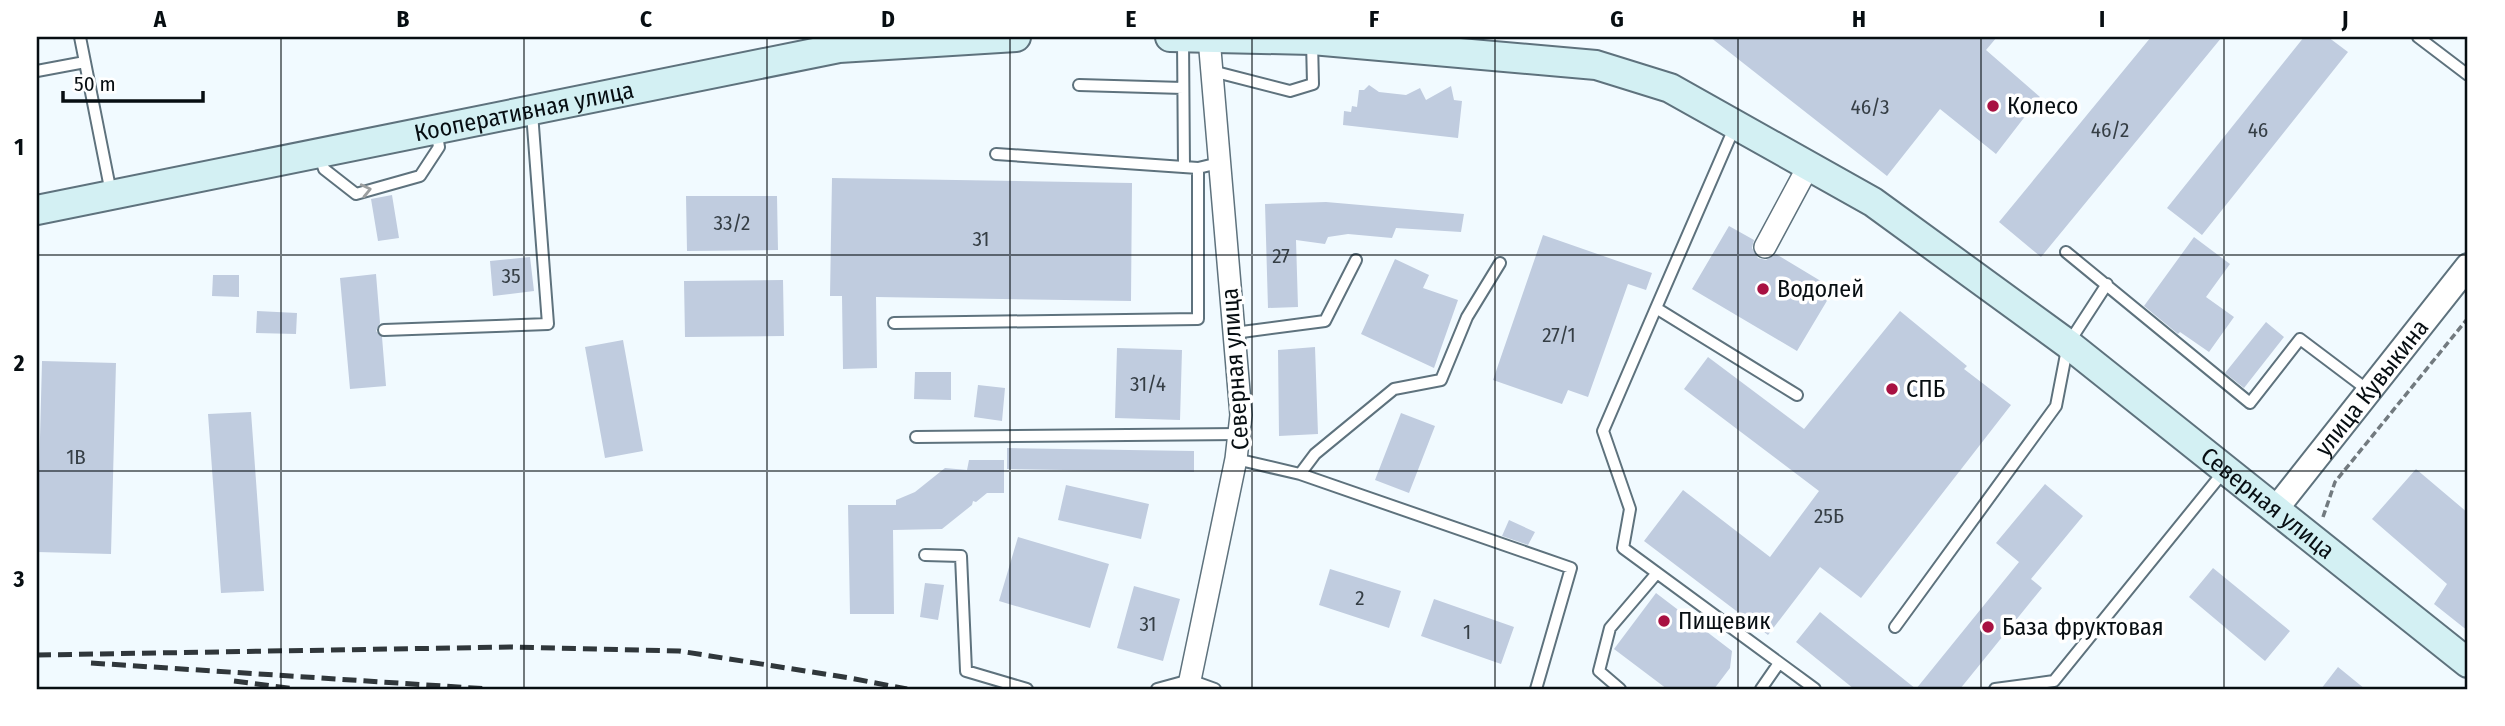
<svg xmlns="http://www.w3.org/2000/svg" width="2505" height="726" viewBox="0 0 2505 726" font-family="'Fira Sans Condensed',sans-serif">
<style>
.building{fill:#c0ccdf}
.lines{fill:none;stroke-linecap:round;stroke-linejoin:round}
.service-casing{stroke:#5e727d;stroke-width:14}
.minor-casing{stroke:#5e727d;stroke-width:24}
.tertiary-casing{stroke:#5e727d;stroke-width:28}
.secondary-casing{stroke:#5e727d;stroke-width:32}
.path{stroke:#727a7f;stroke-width:3.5;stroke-dasharray:7 3.5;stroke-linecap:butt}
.service{stroke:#fff;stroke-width:10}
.minor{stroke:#fff;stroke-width:21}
.tertiary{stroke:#fff;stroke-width:24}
.secondary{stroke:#d3f0f3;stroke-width:28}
.rail{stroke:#30373b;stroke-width:5;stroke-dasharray:14 7;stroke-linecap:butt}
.oneway{stroke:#9c9fa0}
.grid{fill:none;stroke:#070e12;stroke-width:2;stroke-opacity:0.55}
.poi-dot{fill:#a81142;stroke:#fff;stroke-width:2.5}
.labels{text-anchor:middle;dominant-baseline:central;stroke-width:7;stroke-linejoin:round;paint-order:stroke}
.number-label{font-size:21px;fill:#353e45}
.poi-label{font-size:24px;fill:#070e12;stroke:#fff;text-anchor:start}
.street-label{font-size:24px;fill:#070e12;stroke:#fff}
.neatline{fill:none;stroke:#070e12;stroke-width:2.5}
.grid-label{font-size:23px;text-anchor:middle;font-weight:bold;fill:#070e12}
</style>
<rect width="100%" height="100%" fill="#f1faff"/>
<path class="building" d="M1710 37H1997L1986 50 2040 97 1996 154 1940 109 1887 176Z
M2151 37H2222L2041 257 1999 222Z
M2304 37H2328L2348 52 2202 235 2167 208Z
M1369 85 1379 92 1406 95 1420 88 1426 100 1451 86 1454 100 1462 101 1458 138 1343 125 1344 111 1351 112 1352 106 1357 107 1359 90H1364Z
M832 178 1132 183 1131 301 876 297 877 368 843 369 842 296H830Z
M392 195 399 238 378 241 371 199Z
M686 196H777L778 250 687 251Z
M1326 202 1464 214 1461 232 1396 228 1392 238 1348 234 1328 237 1325 244 1296 240 1298 307 1268 308 1265 204Z
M1729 226 1754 240 1752 248 1758 258 1766 260 1776 254 1834 289 1797 351 1692 289Z
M1543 235 1652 273 1646 290 1628 284 1588 397 1568 390 1562 404 1493 380Z
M2194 237 2230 264 2206 297 2234 317 2209 352 2180 332 2178 334 2144 306Z
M530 257 534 291 493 296 490 261Z
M1395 259 1429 275 1423 288 1458 300 1434 368 1361 334Z
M376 274 380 323 376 331 382 337 386 386 350 389 340 278Z
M213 275H239V297L212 296Z
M783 280 784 336 685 337 684 281Z
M257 311 297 313 296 334 256 333Z
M1900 311 1967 366 1964 369 2011 405 1861 598 1820 567 1768 635 1644 541 1683 490 1770 557 1819 491 1684 389 1708 357 1804 429Z
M2266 322 2284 337 2244 388 2225 373Z
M623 340 643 451 605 458 585 347Z
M1315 347 1318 434 1279 436 1278 350Z
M1117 348 1182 350 1180 420 1115 418Z
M42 361 116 363 111 554 37 552Z
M915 372H951V400L914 399Z
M978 385 1005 388 1002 421 974 417Z
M251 412 264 591 221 593 208 414Z
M1401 413 1435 426 1409 493 1375 480Z
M1007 448 1194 451V472L1007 469Z
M969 460H1004V493H987L976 502 973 501 972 505 942 529 893 530 894 614H850L848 505H896V500L915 492 945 468 967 470Z
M2416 469 2468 513V631L2434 604 2447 584 2372 519Z
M2045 484 2083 516 2031 579 2042 588 1960 689H1854L1796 642 1820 612 1916 689 2019 562 1996 543Z
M1066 485 1149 504 1141 539 1058 520Z
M1509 520 1535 532 1528 545 1502 536Z
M1018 537 1109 564 1090 628 999 601Z
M2213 568 2290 631 2265 661 2189 597Z
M1330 569 1401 591 1389 628 1319 605Z
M925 583 944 585 938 620 920 617Z
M1134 586 1180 599 1163 661 1117 648Z
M1656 593 1732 651 1730 668 1714 689H1667L1614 649Z
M1434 599 1514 627 1501 664 1421 636Z
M2338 667 2365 689H2321Z"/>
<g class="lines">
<g class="service-casing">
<path id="service" d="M80 37 111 193
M2418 37 2468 75
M1183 40 1184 167
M37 71 85 62
M1212 71 1290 91 1313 84 1312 41
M1079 85 1183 88
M1735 126 1656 308 1797 395
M996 154 1198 168 1219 163
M320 156 324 169 356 194 420 176 439 147 436 130
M2066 252 2250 403 2300 339 2369 391
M1656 308 1603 431 1630 509 1623 548 1815 689
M894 323 1198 319V168
M384 330 548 324 532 113
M1234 333 1325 321 1356 260
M916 437 1239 434
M1236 459 1300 474 1315 454 1394 389 1441 380 1467 317 1500 263
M1300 474 1571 568 1536 689
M925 555 961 556 966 671 1027 689
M1895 627 2056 406 2068 344 2107 284
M1157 689 1190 680 1215 689
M1620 689 1599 671 1610 628 1657 573
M1761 689 1779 663
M1995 689 2054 681 2225 470"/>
</g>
<g class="minor-casing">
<path id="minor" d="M1765 247 1809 165
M1190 680 1236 459 1241 415 1209 38"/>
</g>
<g class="tertiary-casing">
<g id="tertiary">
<path id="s1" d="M2275 510 2468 266"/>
</g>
</g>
<g class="secondary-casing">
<g id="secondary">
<path id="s2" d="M1170 37 1312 40 1596 65 1670 88 1873 202 2068 344 2468 663"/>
<path id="s3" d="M37 210 839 48 1016 37"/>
</g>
</g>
<path class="path" d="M2323 517 2335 482 2468 318"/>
<use href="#service" class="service"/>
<use href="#minor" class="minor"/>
<use href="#tertiary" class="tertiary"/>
<use href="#secondary" class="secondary"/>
<path class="rail" d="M37 655 511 647 679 651 850 678 907 689
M91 663 489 689
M234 681 295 689"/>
</g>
<defs><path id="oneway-chevron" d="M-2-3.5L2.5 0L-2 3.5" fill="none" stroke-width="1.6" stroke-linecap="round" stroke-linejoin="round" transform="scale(1.75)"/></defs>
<use class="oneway" href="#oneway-chevron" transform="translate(366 190) rotate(-13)"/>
<path class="grid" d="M281 37V689M524 37V689M767 37V689M1010 37V689M1252 37V689M1495 37V689M1738 37V689M1981 37V689M2224 37V689M37 255H2468M37 471H2468"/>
<g class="poi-dot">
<circle cx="1993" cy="106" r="7"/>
<circle cx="1763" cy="289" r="7"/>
<circle cx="1892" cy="389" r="7"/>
<circle cx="1664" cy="621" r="7"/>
<circle cx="1988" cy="627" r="7"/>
</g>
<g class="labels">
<g class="number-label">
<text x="1870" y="107">46/3</text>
<text x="2110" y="130">46/2</text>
<text x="2258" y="130">46</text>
<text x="732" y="223">33/2</text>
<text x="981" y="239">31</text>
<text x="1281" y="256">27</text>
<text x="511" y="276">35</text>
<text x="1559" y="335">27/1</text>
<text x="1148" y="384">31/4</text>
<text x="76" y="457">1В</text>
<text x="1829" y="516">25Б</text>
<text x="1360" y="598">2</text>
<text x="1148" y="624">31</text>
<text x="1467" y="632">1</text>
</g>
<g class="poi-label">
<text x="2007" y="106">Колесо</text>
<text x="1777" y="289">Водолей</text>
<text x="1906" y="389">СПБ</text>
<text x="1678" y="621">Пищевик</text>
<text x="2002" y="627">База фруктовая</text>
</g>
<g class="street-label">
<text stroke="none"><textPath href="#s3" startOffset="497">Кооперативная улица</textPath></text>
<text transform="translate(1235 369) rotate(-94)">Северная улица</text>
<text stroke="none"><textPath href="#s1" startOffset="156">улица Кувыкина</textPath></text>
<text stroke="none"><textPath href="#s2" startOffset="1234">Северная улица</textPath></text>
</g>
</g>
<rect width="2505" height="726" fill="none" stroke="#ffffff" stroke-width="77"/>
<path d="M63 91v10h140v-10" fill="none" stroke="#070e12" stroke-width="3.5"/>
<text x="74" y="91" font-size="21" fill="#070e12" stroke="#ffffff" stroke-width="5" paint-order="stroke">50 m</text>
<rect x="38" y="38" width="2428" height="650" class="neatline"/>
<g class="grid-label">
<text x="160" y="27">A</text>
<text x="403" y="27">B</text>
<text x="646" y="27">C</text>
<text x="888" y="27">D</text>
<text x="1131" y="27">E</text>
<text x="1374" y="27">F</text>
<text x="1617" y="27">G</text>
<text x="1859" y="27">H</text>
<text x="2102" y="27">I</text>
<text x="2345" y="27">J</text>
<text x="19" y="155">1</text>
<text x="19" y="371">2</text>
<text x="19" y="587">3</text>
</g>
</svg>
